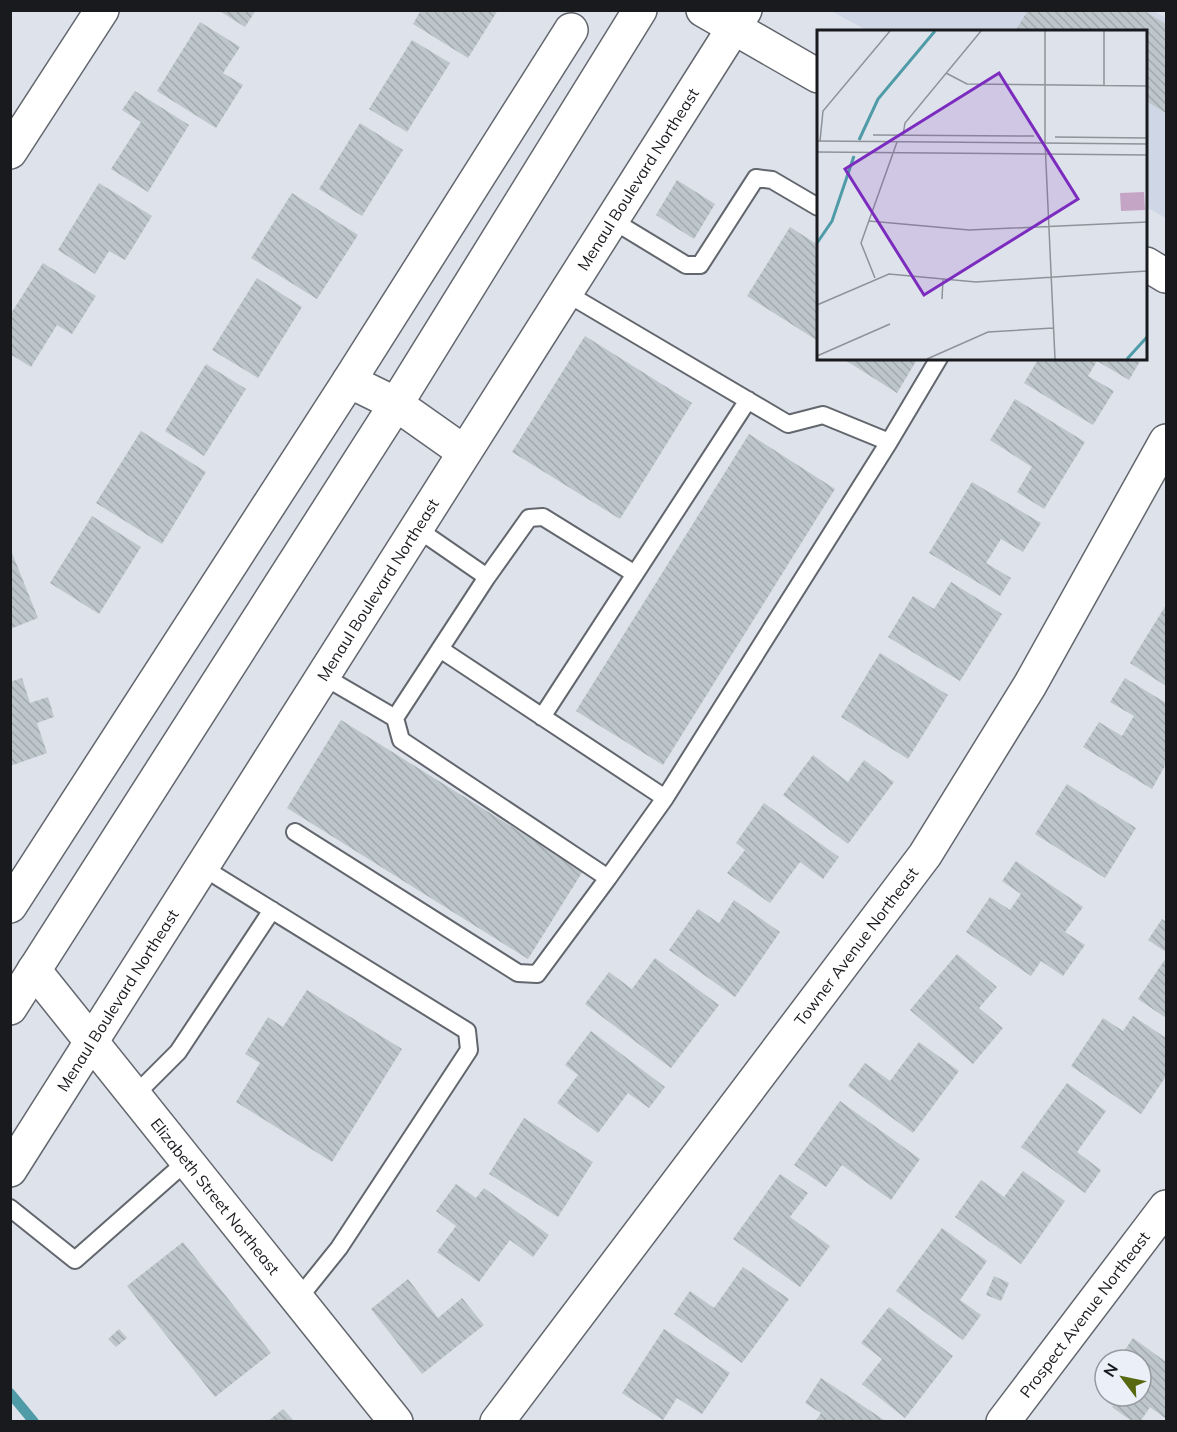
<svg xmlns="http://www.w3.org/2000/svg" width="1177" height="1432" viewBox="0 0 1177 1432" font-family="Mulish,sans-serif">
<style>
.built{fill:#cfd6e5}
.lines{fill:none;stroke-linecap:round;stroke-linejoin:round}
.stream{stroke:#4f9ba7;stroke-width:10}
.building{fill:url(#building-back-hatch)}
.lane-casing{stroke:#62666d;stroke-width:20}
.street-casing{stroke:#62666d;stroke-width:36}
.secondary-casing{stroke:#62666d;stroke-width:36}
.lane{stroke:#fff;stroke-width:16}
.street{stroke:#fff;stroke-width:33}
.secondary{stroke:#fff;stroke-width:33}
.labels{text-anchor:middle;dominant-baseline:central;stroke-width:6;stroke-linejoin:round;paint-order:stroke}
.street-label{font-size:16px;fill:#191a1e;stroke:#ebeff8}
.inset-river{fill:none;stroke:#4f9ba7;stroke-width:3}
.inset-road{fill:none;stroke:#8f9299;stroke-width:1.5}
.view{fill:#7b2cbf;fill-opacity:0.15;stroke:#7b2cbf;stroke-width:3}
.inset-edge{fill:none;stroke:#191a1e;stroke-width:3}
</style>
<defs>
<pattern id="building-back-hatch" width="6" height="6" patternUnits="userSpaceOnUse" patternTransform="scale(1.5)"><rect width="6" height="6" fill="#bdc6cb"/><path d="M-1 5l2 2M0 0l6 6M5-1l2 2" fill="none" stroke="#a2aaae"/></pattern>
</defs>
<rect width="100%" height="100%" fill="#dee2eb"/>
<path class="built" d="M1152 10 1166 18V218L1146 207V32L868 31 831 11Z"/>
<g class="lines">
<path class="stream" d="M10 1393 34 1422"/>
</g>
<path class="building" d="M218 10H256L245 27Z
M421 10H498L468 58 413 24Z
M1028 10H1143L1166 24V113L1146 101V32H1015Z
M200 22 240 47 223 73 243 85 216 128 157 91Z
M412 40 450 63 407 132 369 109Z
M135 91 189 125 148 192 111 169 141 122 122 110Z
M360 123 403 150 362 216 319 189Z
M677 180 715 204 694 239 656 215Z
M99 183 152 216 125 260 109 251 95 274 58 250Z
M292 193 358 235 317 299 251 258Z
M790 227 818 245V341L747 296Z
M43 263 96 296 72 334 57 325 31 367 10 354V315Z
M257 278 302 307 258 378 212 350Z
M585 336 692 403 620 519 512 452Z
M842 358H918L897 393Z
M1039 358H1142L1129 380 1097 361 1088 376 1114 391 1093 425 1024 383Z
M206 364 246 389 204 456 165 431Z
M1015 399 1085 442 1044 509 1017 492 1032 467 990 440Z
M141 431 206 472 162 544 96 503Z
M749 434 835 489 663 765 576 711Z
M972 482 1041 523 1023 552 1001 539 986 563 1011 578 1000 596 929 553Z
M92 516 141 547 99 614 50 583Z
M10 548 38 618 10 629Z
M951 582 1002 614 960 681 888 637 913 596 934 609Z
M1166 605V686L1130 663Z
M880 653 948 695 908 759 841 717Z
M22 678 30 703 48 697 54 717 37 723 47 753 10 766V682Z
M1125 678 1166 703V764L1152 789 1083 747 1099 722 1122 736 1134 716 1110 702Z
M341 720 583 871 528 959 287 808Z
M813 755 848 782 864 760 894 782 848 844 783 795Z
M1067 784 1136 828 1105 878 1035 834Z
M764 803 839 857 823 879 800 862 770 903 727 873 745 850 736 843Z
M1016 861 1083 907 1065 932 1085 945 1063 976 1041 961 1031 976 966 932 990 897 1010 910 1021 894 1002 881Z
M734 900 780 932 735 997 669 950 698 909 719 923Z
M1162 919 1166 922V952L1148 940Z
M957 954 997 987 979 1008 1003 1028 973 1064 910 1010Z
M655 958 719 1005 671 1068 585 1004 609 972 632 989Z
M1166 958V1018L1138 999Z
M307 990 402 1049 332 1162 236 1102 260 1063 245 1054 268 1017 283 1027Z
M1133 1016 1166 1038V1076L1141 1114 1071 1066 1103 1018 1123 1031Z
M591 1031 665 1087 649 1108 628 1093 598 1133 557 1103 578 1075 565 1065Z
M919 1042 959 1071 913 1133 848 1086 865 1063 890 1081Z
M1067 1083 1106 1111 1077 1152 1101 1170 1085 1193 1021 1147Z
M840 1101 920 1159 891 1200 842 1165 826 1187 794 1165Z
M524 1118 593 1162 558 1217 489 1174Z
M1023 1171 1065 1201 1021 1264 955 1217 981 1180 1004 1197Z
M780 1174 808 1193 790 1217 830 1246 800 1287 733 1239Z
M456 1184 476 1198 484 1188 549 1235 533 1257 510 1240 479 1282 437 1252 456 1226 436 1211Z
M942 1228 987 1261 960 1300 981 1315 963 1340 896 1291Z
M183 1242 271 1353 215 1397 127 1286Z
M743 1267 789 1299 742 1363 674 1314 690 1291 714 1308Z
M994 1276 1009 1283 1001 1301 986 1295Z
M408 1279 438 1318 462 1298 484 1325 422 1374 371 1309Z
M889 1307 953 1356 905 1418 862 1384 882 1359 861 1343Z
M119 1329 127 1338 116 1347 108 1339Z
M664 1329 730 1373 702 1414 677 1398 663 1420 622 1393Z
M1133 1338 1166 1362V1419L1150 1407 1140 1422H1133L1112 1407 1120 1396H1141V1360H1118Z
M821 1378 887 1422H815L821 1413 805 1403Z
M283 1409 295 1422H267Z"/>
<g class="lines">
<g class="lane-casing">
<path id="lane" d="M612 220 686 265H700L756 178 772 180 818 207
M566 293 788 424 823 415 889 442
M416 528 487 577 395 718 401 740 608 878 665 798 889 442 939 358
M487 577 529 518 543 517 635 574
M440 649 665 798
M323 676 395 718
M542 717 748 400
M295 832 518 973 537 974 608 878
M202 867 467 1031 469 1050 339 1248 298 1299
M134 1096 178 1052 272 910
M10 1208 75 1260 187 1161"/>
</g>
<g class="street-casing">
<g id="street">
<path d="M10 152 102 10"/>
<path d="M349 381 396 404 464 452"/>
<path d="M10 906 349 381 571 30"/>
<path id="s1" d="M34 970 396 1422"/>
<path id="s2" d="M497 1422 925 855 1030 685 1166 441"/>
<path id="s3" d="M1003 1422 1166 1207"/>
</g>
</g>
<g class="secondary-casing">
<g id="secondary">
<path d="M703 10 818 76"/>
<path d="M1146 264 1166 276"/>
<path d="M10 1008 396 404 640 10"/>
<path id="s4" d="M10 1170 745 10"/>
</g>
</g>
<use href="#lane" class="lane"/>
<use href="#street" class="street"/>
<use href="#secondary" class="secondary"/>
</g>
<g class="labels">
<g class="street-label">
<text stroke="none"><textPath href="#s4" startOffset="1173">Menaul Boulevard Northeast</textPath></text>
<text stroke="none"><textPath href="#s4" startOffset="687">Menaul Boulevard Northeast</textPath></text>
<text stroke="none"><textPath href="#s2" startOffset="596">Towner Avenue Northeast</textPath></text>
<text stroke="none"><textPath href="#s4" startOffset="201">Menaul Boulevard Northeast</textPath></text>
<text stroke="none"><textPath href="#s1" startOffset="290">Elizabeth Street Northeast</textPath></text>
<text stroke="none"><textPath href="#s3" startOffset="135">Prospect Avenue Northeast</textPath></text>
</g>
</g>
<g transform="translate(817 30)">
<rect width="330" height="330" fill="#dee2eb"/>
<path d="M327 162 328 180 304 181 303 163Z" fill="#c5a5c5"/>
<path class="inset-river" d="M42 110 61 69 118 1M0 213 15 191 37 126M310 329 330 307"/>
<path class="inset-road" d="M228 1V112L238 329M287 1V55M129 43 150 54 330 56M56 105 217 106M86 105 88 93 164 1M238 107 330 108M0 111 330 114M3 111 6 81 73 1M0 122 330 125M52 191 152 200 330 192M58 248 44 213 80 112M125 269 126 249M0 275 72 244 159 252 330 241M0 326 73 294M110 329 171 302 236 298"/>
<path class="view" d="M182 43 261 169 107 265 28 139Z"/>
<rect width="330" height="330" class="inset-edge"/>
</g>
<rect width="1177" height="1432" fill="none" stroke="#191a1e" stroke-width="24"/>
<g transform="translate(1123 1378) rotate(302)"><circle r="28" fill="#ebeff8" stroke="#979aa1" stroke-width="1.5"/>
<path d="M0-4.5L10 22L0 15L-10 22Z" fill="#586810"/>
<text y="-9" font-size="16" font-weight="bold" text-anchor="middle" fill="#191a1e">N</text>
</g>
</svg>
